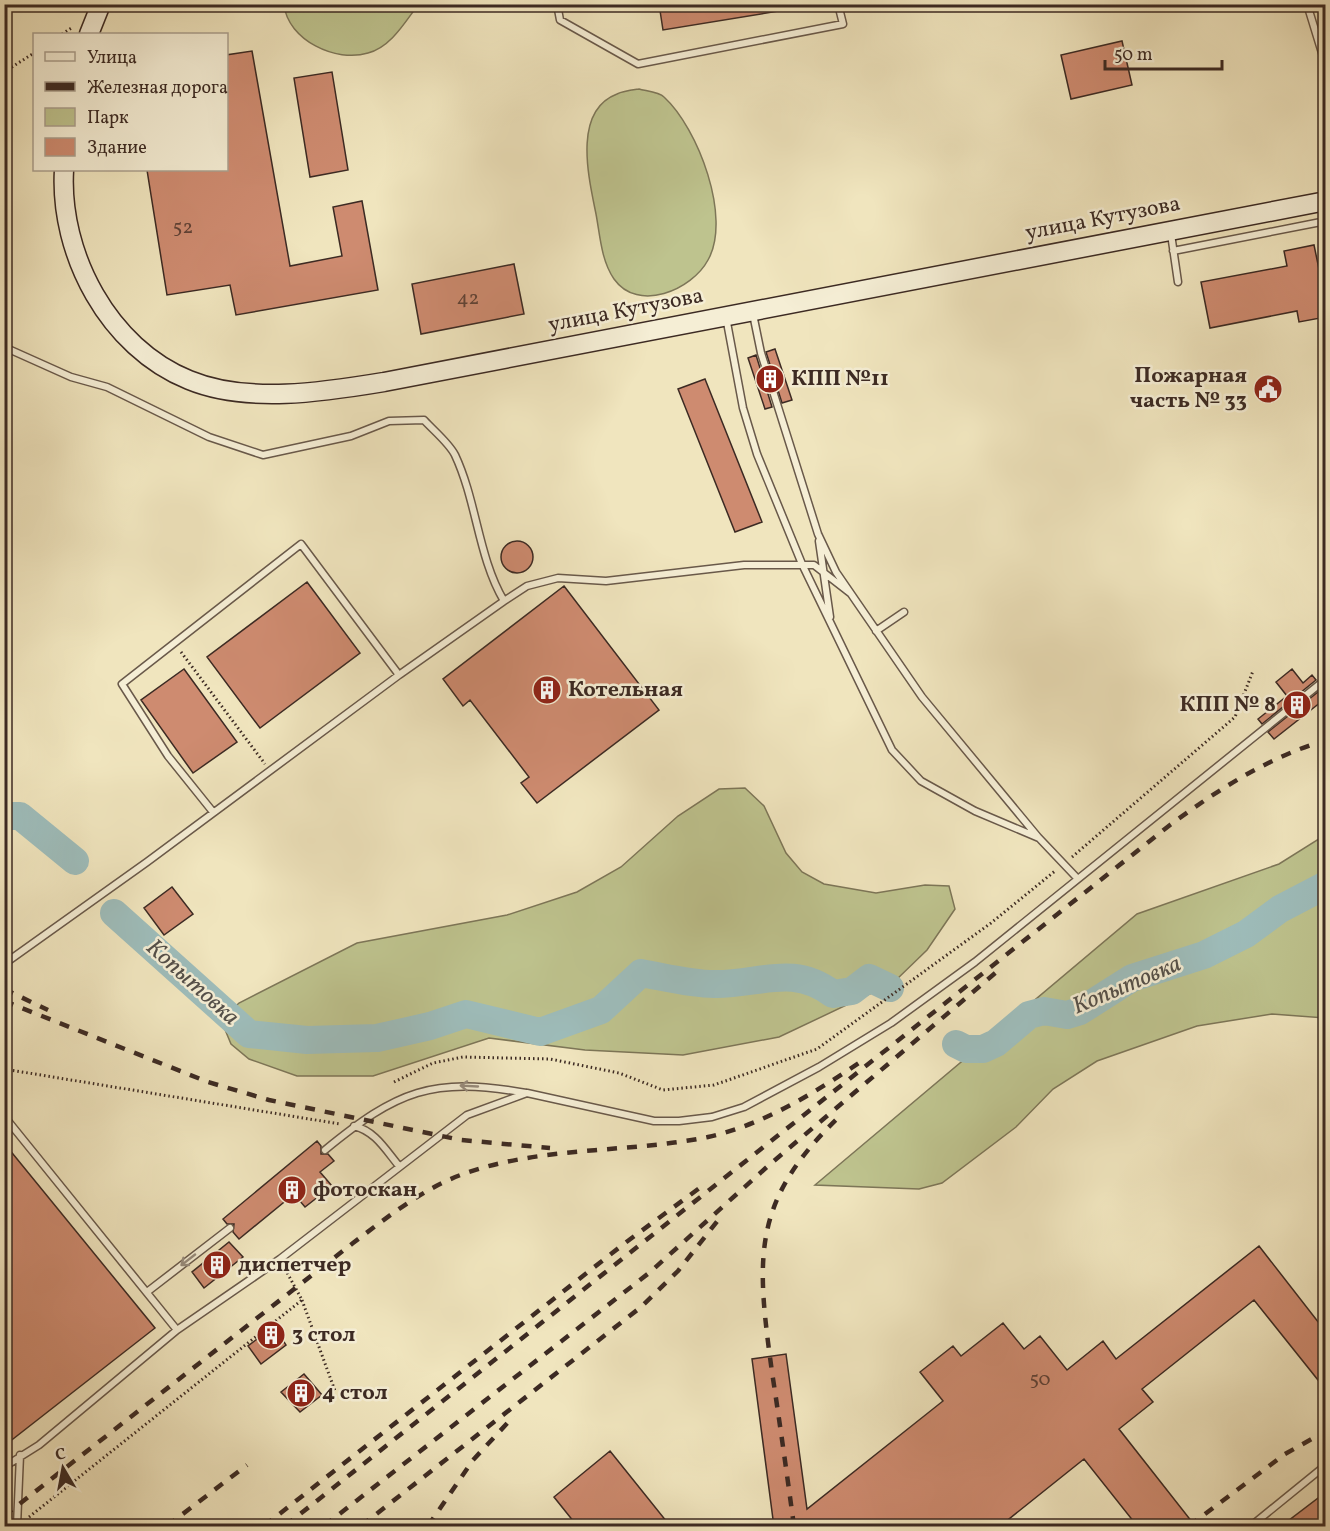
<svg xmlns="http://www.w3.org/2000/svg" width="1330" height="1531" viewBox="0 0 1330 1531" font-family="Vollkorn,serif">
<style>
.green{fill:#bec38e;stroke:#7d7658;stroke-width:1.5}
.lines{fill:none;stroke-linecap:round;stroke-linejoin:round}
.river{stroke:#9ebdbb;stroke-width:28}
.building{fill:#ce8b70;stroke:#3c2a23;stroke-width:1.5}
.lane-casing{stroke:#69594a;stroke-width:9}
.secondary-casing{stroke:#3c2a23;stroke-width:21}
.path{stroke:#3c2a23;stroke-width:3;stroke-dasharray:1.5 3;stroke-linecap:butt}
.lane{stroke:#f5eed5;stroke-width:6}
.secondary{stroke:#f5eed5;stroke-width:18}
.rail{stroke:#3c2a23;stroke-width:4.5;stroke-dasharray:10 10;stroke-linecap:butt}
.oneway{stroke:#988c7c}
.labels{text-anchor:middle;dominant-baseline:central;stroke-width:5;stroke-linejoin:round;paint-order:stroke}
.number-label{font-size:20px;fill:#604236}
.street-label{font-size:22px;fill:#3c2a23;stroke:#f5eed5}
.poi-label{font-size:22px;font-weight:bold;fill:#3c2a23;stroke:#f5eed5;text-anchor:start}
.water-label{font-size:24px;font-style:italic;fill:#544f49;stroke:#f5eed5}
</style>
<rect width="100%" height="100%" fill="#f0e5be"/>
<filter id="stains"><feTurbulence type="fractalNoise" baseFrequency=".00333" numOctaves="4"/><feColorMatrix values="0 0 0 0 .2 0 0 0 0 .09 0 0 0 0 .02 0 0 0 .5 -.17"/></filter>
<radialGradient id="worn" r=".72"><stop offset=".6" stop-color="#630" stop-opacity="0"/><stop offset="1" stop-color="#630" stop-opacity=".3"/></radialGradient>
<path class="green" d="M284 5V4L418 5C405 22 391 47 368 53 336 63 288 40 284 5Z
M639 89C646 91 659 92 664 97 698 128 732 218 708 260 692 290 638 313 614 279 601 260 600 235 596 214 589 179 572 111 617 94 623 91 632 90 639 89Z
M745 788 764 806 786 853 802 872 824 884 876 893 925 885 949 886 955 909 927 950 893 983 779 1037 683 1055 585 1050 489 1038 373 1076H297L249 1059 231 1044 221 1020 239 1003 357 943 507 915 577 892 621 867 678 816 719 789Z
M1325 835V1018L1272 1014 1197 1026 1097 1061 1053 1089 1016 1127 942 1183 919 1189 815 1185 1137 914 1279 864Z"/>
<g class="lines">
<path class="river" d="M4 816H20L75 861
M114 913 249 1034 307 1040 377 1038 430 1026 466 1014 540 1032 601 1010 641 973C664 977 690 984 714 984 759 985 792 963 833 994L852 991 869 978 890 988
M956 1044 966 1049H983L996 1043 1029 1015 1044 1011 1067 1015 1080 1011 1132 978 1204 955 1246 934 1280 909 1326 885"/>
</g>
<path class="building" d="M659 4H778L779 11 663 30Z
M1122 41 1132 85 1071 99 1061 55Z
M252 51 290 266 342 256 333 207 362 201 378 290 236 315 230 285 167 295 147 170H226V55Z
M332 72 348 170 310 177 294 78Z
M1314 245 1326 303V317L1299 322 1297 311 1210 328 1201 282 1287 266 1284 251Z
M514 264 524 314 421 334 412 284Z
M775 349 792 400 782 403 766 352Z
M756 355 772 407 765 409 748 358Z
M705 379 762 522 735 532 678 389Z
M501 557a16 16 0 1 1 32 0a16 16 0 1 1-32 0Z
M307 582 360 653 260 728 207 657Z
M564 586 659 710 537 803 521 783 529 777 470 700 463 706 443 679Z
M184 669 237 742 193 773 141 700Z
M1292 669 1303 683 1312 675 1316 680 1262 724 1258 719 1287 696 1276 682Z
M1323 688 1326 698 1274 739 1268 732Z
M172 887 193 914 164 935 144 908Z
M317 1141 321 1146V1154H328L334 1161 320 1172 332 1186 305 1207 294 1194 239 1239 233 1232 234 1224H227L223 1219Z
M4 1143 155 1328 4 1446Z
M229 1242 243 1257 204 1288 192 1272Z
M1259 1246 1326 1332V1390L1254 1300 1142 1389 1153 1402 1119 1429 1196 1527H1138L1084 1459 999 1527H774L752 1359 786 1354 807 1509 943 1401 920 1372 953 1346 961 1356 1003 1323 1024 1349 1040 1336 1067 1370 1103 1341 1116 1359Z
M274 1326 286 1345 261 1364 248 1346Z
M304 1374 322 1395 300 1412 281 1392Z
M610 1451 671 1527H578L554 1497Z
M1326 1492V1527H1280Z"/>
<g class="lines">
<g class="lane-casing">
<path id="lane" d="M557 4 560 20 638 64 843 24 838 4
M1307 4 1326 66
M1171 234 1178 282
M1173 251 1326 221
M753 314 761 353 818 534 836 572 922 697 1038 837
M726 317 743 408 757 454 802 564 892 750 921 781 975 811 1039 838 1077 878
M4 347 71 377 107 387 209 437 263 455 351 436 389 421 424 420C434 431 449 443 455 455 477 502 478 557 504 601L527 586 558 578 606 581 744 565H814L850 593
M819 541 830 617
M876 631 904 612
M213 812 168 756 122 684 301 544 399 675
M4 964 147 862 399 675 504 601
M4 1116 177 1330
M354 1126C375 1131 385 1149 399 1166
M325 1150C397 1091 432 1076 526 1093
M147 1292 230 1228
M4 1467 39 1445 177 1330 280 1259 467 1115 527 1093 654 1121H679L712 1117 744 1107 819 1067 891 1023 975 962 1326 679
M17 1526 20 1455
M1251 1526 1326 1465"/>
</g>
<g class="secondary-casing">
<path id="secondary" d="M89 34 101 4
M64 170C59 254 109 348 189 380 247 404 324 392 384 382L1326 201"/>
</g>
<path class="path" d="M62 34 73 27
M4 72 34 53
M181 652 265 764
M1072 857 1235 717 1253 671
M4 1069 340 1124
M394 1082 433 1063 463 1057 550 1059 619 1073 663 1090 714 1085 817 1049 991 923 1055 871
M302 1300 335 1391
M29 1517 302 1300 284 1267"/>
<use href="#lane" class="lane"/>
<use href="#secondary" class="secondary"/>
<path class="rail" d="M4 989 48 1010
M4 1001 208 1082 269 1100 461 1140 550 1148
M4 1516 353 1243C389 1216 426 1186 469 1172 547 1146 629 1153 708 1137 763 1125 814 1093 859 1063
M167 1526 247 1465
M264 1526 625 1243 705 1184
M285 1526 1170 825C1219 789 1267 758 1326 740
M324 1526 649 1273 768 1166 1000 969
M361 1526 641 1307 678 1271 719 1219
M428 1526 473 1460 514 1416
M794 1526C787 1475 780 1424 772 1372 756 1256 751 1200 842 1114
M1189 1526 1285 1454 1326 1431"/>
</g>
<defs><path id="oneway-shaft" d="M-6 0H5M1.5-3L5.5 0L1.5 3" fill="none" stroke-width="1.6" stroke-linecap="round" stroke-linejoin="round" transform="scale(1.5)"/></defs>
<g class="oneway">
<use href="#oneway-shaft" transform="translate(469 1086) rotate(-177)"/>
<use href="#oneway-shaft" transform="translate(188 1260) rotate(142)"/>
</g>
<defs>
<g id="building-disc" transform="scale(1.5)"><circle r="9.5" fill="#8f2418" stroke="#f5eed5"/><path d="M-4-6H4V6H1V3H-1V6H-4ZM-2.5-4.3h1.7v1.8h-1.7ZM.8-4.3h1.7v1.8H.8ZM-2.5-1h1.7V.8h-1.7ZM.8-1h1.7V.8H.8Z" fill="#fff"/></g>
<g id="civic-disc" transform="scale(1.5)"><circle r="9.5" fill="#8f2418" stroke="#f5eed5"/><path d="M-.6-6.5H3V-4.5H.6V-3L4-1V1h2V6H-6V1h2V-1L-.6-3ZM-1.2 2.5V6h2.4V2.5Z" fill="#fff"/></g>
</defs>
<g fill-rule="evenodd">
<use href="#building-disc" x="770" y="379"/>
<use href="#civic-disc" x="1268" y="389"/>
<use href="#building-disc" x="547" y="690"/>
<use href="#building-disc" x="1297" y="705"/>
<use href="#building-disc" x="292" y="1190"/>
<use href="#building-disc" x="217" y="1265"/>
<use href="#building-disc" x="271" y="1335"/>
<use href="#building-disc" x="301" y="1393"/>
</g>
<g class="labels">
<g class="number-label">
<text x="183" y="228">52</text>
<text x="468" y="299">42</text>
<text x="1040" y="1380">50</text>
</g>
<g class="street-label">
<text transform="translate(1103 219) rotate(-11)">улица Кутузова</text>
<text transform="translate(626 311) rotate(-11)">улица Кутузова</text>
</g>
<g class="poi-label">
<text x="1247" y="376" text-anchor="end">Пожарная<tspan x="1247" dy="25">часть № 33</tspan></text>
<text x="791" y="379">КПП №11</text>
<text x="568" y="690">Котельная</text>
<text x="1276" y="705" text-anchor="end">КПП № 8</text>
<text x="313" y="1190">фотоскан</text>
<text x="238" y="1265">диспетчер</text>
<text x="292" y="1335">3 стол</text>
<text x="322" y="1393">4 стол</text>
</g>
<g class="water-label">
<text transform="translate(192 983) rotate(42)">Копытовка</text>
<text transform="translate(1127 986) rotate(-23)">Копытовка</text>
</g>
</g>
<rect width="1330" height="1531" fill="none" stroke="#f0e5be" stroke-width="24"/>
<rect x="6" y="6" width="1318" height="1519" fill="none" stroke="#3c2a23" stroke-width="3"/>
<rect x="12" y="12" width="1306" height="1507" fill="none" stroke="#3c2a23" stroke-width="1.5"/>
<rect x="33" y="33" width="195" height="138" fill="#f5eed5" stroke="#aba08e" stroke-width="1.5"/>
<rect x="45" y="52" width="30" height="9" fill="#f5eed5" stroke="#aba08e" stroke-width="1.5"/>
<text x="87" y="63" font-size="18" fill="#3c2a23">Улица</text>
<rect x="45" y="82" width="30" height="9" fill="#3c2a23" stroke="#aba08e" stroke-width="1.5"/>
<text x="87" y="93" font-size="18" fill="#3c2a23">Железная дорога</text>
<rect x="45" y="108" width="30" height="18" fill="#bec38e" stroke="#aba08e" stroke-width="1.5"/>
<text x="87" y="123" font-size="18" fill="#3c2a23">Парк</text>
<rect x="45" y="138" width="30" height="18" fill="#ce8b70" stroke="#aba08e" stroke-width="1.5"/>
<text x="87" y="153" font-size="18" fill="#3c2a23">Здание</text>
<g transform="translate(63 1468) rotate(350)" stroke="#f5eed5" stroke-width="4.5" paint-order="stroke">
<path d="M0-4.5L10 22L0 15L-10 22Z" fill="#3c2a23"/>
<text y="-9" font-size="16" font-weight="bold" text-anchor="middle" fill="#3c2a23">С</text>
</g>
<path d="M1105 60v9h117v-9" fill="none" stroke="#3c2a23" stroke-width="3"/>
<text x="1114" y="60" font-size="18" fill="#3c2a23" stroke="#f5eed5" stroke-width="4.5" paint-order="stroke">50 m</text>
<rect width="100%" height="100%" filter="url(#stains)"/>
<rect width="100%" height="100%" fill="url(#worn)"/>
</svg>
